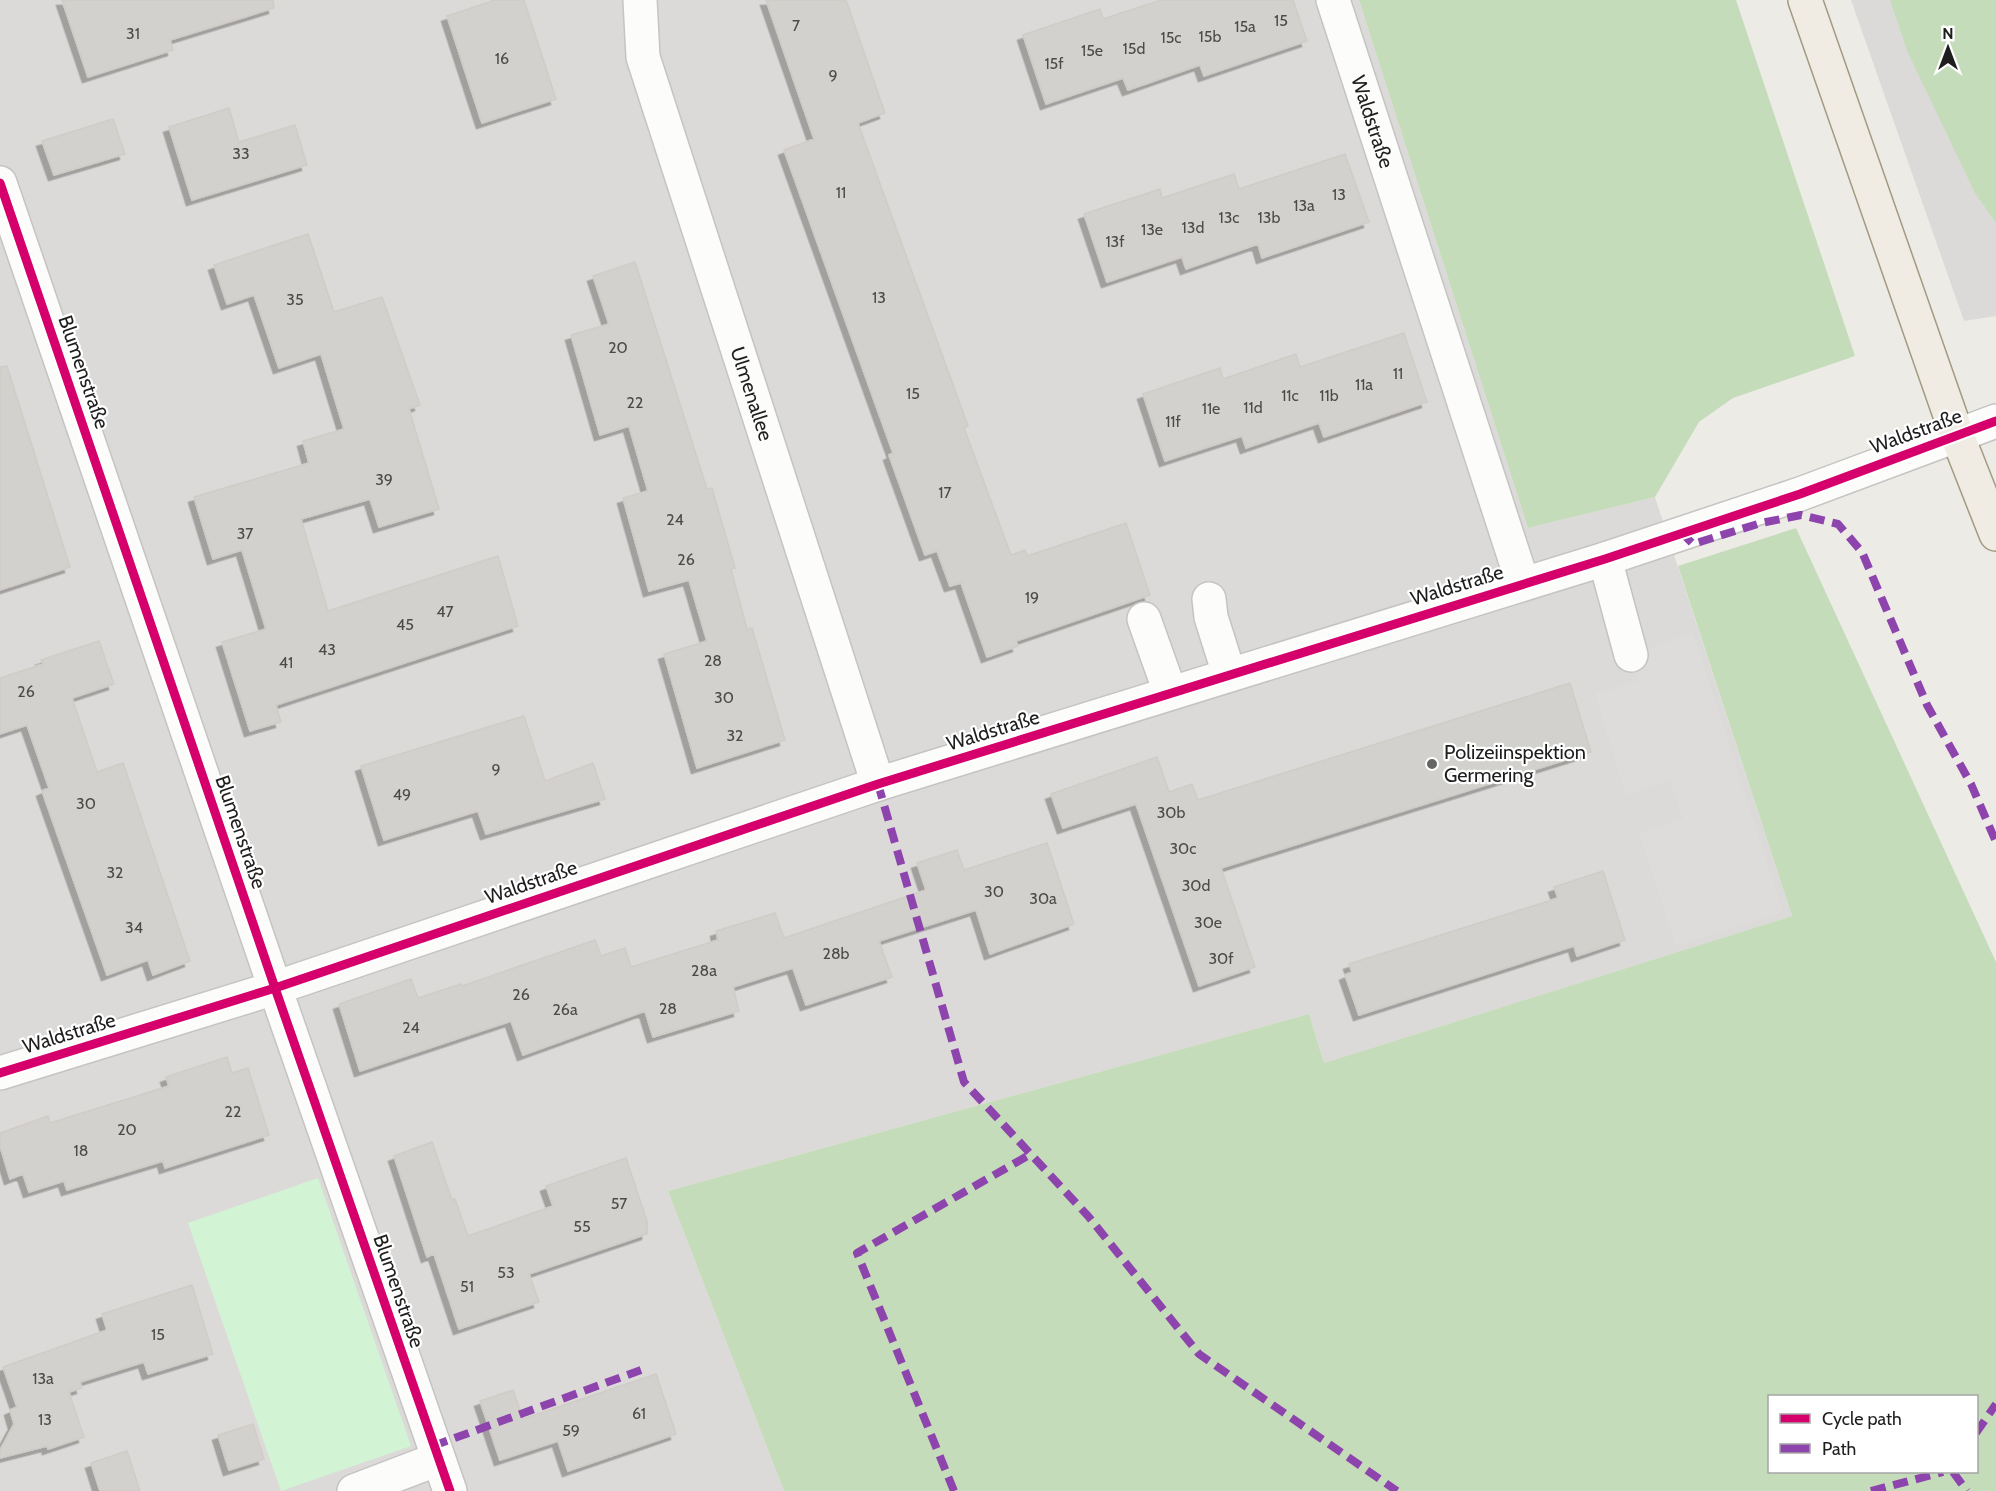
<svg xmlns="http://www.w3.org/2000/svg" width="1996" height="1491" viewBox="0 0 1996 1491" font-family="Cabin,sans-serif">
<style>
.residential{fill:#dbdad8}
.forest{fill:#c5dcba;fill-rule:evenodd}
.park{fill:#d3f4d4}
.parking{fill:#dddcda}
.building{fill:#d3d1cd;stroke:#d0ccc7;stroke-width:1.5;filter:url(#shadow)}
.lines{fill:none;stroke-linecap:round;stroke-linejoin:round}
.minor-casing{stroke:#c5c4c2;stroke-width:36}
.major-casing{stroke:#a39a82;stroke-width:36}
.minor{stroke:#fcfcfb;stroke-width:33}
.major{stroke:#f1ece3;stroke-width:33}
.quiet{stroke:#8e44ad;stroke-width:8;stroke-dasharray:15 8;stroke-linecap:butt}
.cycleway-casing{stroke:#fff;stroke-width:13}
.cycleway{stroke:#d6006c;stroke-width:9}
.poi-dot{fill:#666664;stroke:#fff;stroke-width:2}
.labels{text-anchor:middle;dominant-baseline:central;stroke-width:4.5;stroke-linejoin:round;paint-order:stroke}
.number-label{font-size:16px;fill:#4b4b4a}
.street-label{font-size:20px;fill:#1e1e1e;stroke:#fff}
.poi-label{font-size:20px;fill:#1e1e1e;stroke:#fff;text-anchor:start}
</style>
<defs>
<filter id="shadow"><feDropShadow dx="-5.5" dy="5.5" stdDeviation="0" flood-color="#0004"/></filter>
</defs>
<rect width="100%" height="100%" fill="#ecebe6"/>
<path class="residential" d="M0 0H1359L1528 528 1655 497 1792 916 1324 1063 1309 1014 668 1191 784 1491H0Z
M1851 0H1996V316L1964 321Z"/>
<path class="forest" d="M1359 0H1736L1855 356 1733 398 1699 422 1655 497 1528 528Z
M1890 0H1996V223L1975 193 1908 53Z
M1796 528 1996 962V1491H784L668 1191 1309 1014 1324 1063 1792 916 1678 566ZM1770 1396H1976V1472H1770Z"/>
<path class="park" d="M318 1178 411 1446 281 1491 188 1223Z"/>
<path class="parking" d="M1693 632 1783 912 1676 946 1639 834 1683 819 1670 780 1626 795 1595 694 1639 681 1631 655Z"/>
<path class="building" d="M62 0H273L274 8 170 40 173 50 88 77Z
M495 0H524L556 99 482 123 447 16Z
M766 0H846L885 113 858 123 968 426 964 428 1011 555 1025 550 1027 556 1126 523 1150 595 1016 641 1018 646 987 657 961 583 950 586 937 551 925 555 889 455 893 453 784 150 814 139Z
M1161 0H1293L1307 41 1204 76 1200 65 1128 90 1123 78 1046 104 1023 35 1100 9 1103 19Z
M229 108 239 142 295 125 307 165 192 200 169 127Z
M113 119 125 154 54 175 42 141Z
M1345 154 1369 222 1262 258 1258 244 1186 269 1182 257 1107 282 1084 214 1160 189 1162 198 1234 174 1239 189Z
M308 234 334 312 382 297 420 405 409 409 439 509 379 527 370 499 301 519 328 611 498 556 518 626 276 705 281 722 250 731 222 642 266 629 242 550 213 559 194 497 309 463 303 441 344 429 321 354 279 368 254 295 227 304 214 265Z
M635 262 707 489 712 488 735 568 731 569 747 629 752 628 785 740 697 768 664 654 707 641 689 580 649 591 623 498 648 491 629 426 600 435 571 335 609 324 593 276Z
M1404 333 1427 402 1324 437 1319 423 1246 448 1242 436 1165 461 1143 394 1220 368 1223 379 1296 354 1300 367Z
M7 366 70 567 0 590V367Z
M99 641 114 684 72 698 97 772 123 763 190 961 153 975 148 960 107 975 42 791 49 788 27 725 0 734V678L43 664 41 660Z
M1570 683 1591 752 1221 868 1255 967 1199 986 1136 804 1063 828 1051 794 1157 757 1169 792 1192 784 1198 800Z
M524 716 545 781 593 763 605 799 486 834 478 811 384 840 361 766Z
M1047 843 1074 924 990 954 976 910 879 941 892 977 806 1005 793 968 733 987 739 1011 653 1037 645 1011 523 1055 511 1021 360 1071 339 1004 411 979 418 998 461 984 462 986 595 940 601 956 625 948 631 967 718 940 716 931 775 913 784 938 926 890 917 863 957 850 964 870Z
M1603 871 1625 940 1577 956 1574 946 1359 1015 1345 975 1352 972 1349 964 1558 898 1554 887Z
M227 1057 232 1073 248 1068 269 1135 165 1168 163 1161 67 1190 64 1181 29 1192 23 1174 10 1179 0 1146V1133L48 1116 50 1123 169 1086 166 1077Z
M432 1142 452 1200 455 1199 468 1236 553 1206 546 1186 626 1158 647 1221V1234L529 1274 539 1302 459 1329 434 1254 427 1257 394 1156Z
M192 1285 213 1354 148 1374 144 1362 80 1382 82 1388 69 1392 84 1437 48 1449 47 1446 0 1458V1450L14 1424 10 1410 17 1407 3 1367 107 1330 102 1314Z
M656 1374 676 1434 568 1471 558 1441 500 1460 480 1401 513 1390 523 1419Z
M253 1424 264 1459 229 1470 218 1435Z
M127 1451 140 1491H100L91 1463Z"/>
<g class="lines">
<g class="minor-casing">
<g id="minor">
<path id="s1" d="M640 0 643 57 878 784"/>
<path id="s2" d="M1333 0 1523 584"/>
<path d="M0 183 275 988 450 1491"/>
<path d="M1605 559 1631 655"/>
<path d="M1209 599 1211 617 1229 674"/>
<path d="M1144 619 1170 692"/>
<path d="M0 1073 275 988 878 784 1605 559 1800 494 1996 421"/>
<path d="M354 1491 438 1459"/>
</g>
</g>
<g class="major-casing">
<path id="major" d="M1805 0 1957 435 1996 534"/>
</g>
<use href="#minor" class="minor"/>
<use href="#major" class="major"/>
<path class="quiet" d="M1681 532 1693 544 1761 523 1801 515 1838 524 1862 552 1927 705 1971 784 1996 842
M878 784 964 1082 1088 1216 1199 1354 1397 1491
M1976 1433 1996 1404
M433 1446 641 1370
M1953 1472 1967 1491
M954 1491 857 1253 1031 1154
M1871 1491 1943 1472"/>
<g class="cycleway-casing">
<path id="cycleway" d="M0 183 275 988 450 1491
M0 1073 275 988 878 784 1605 559 1800 494 1996 421"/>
</g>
<use href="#cycleway" class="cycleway"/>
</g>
<circle class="poi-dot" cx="1432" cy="764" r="6"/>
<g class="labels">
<g class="number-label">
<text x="1281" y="20">15</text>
<text x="796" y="25">7</text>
<text x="1245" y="26">15a</text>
<text x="133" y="33">31</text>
<text x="1210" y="36">15b</text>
<text x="1171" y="37">15c</text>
<text x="1134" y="48">15d</text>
<text x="1092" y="50">15e</text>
<text x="502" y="58">16</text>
<text x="1054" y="63">15f</text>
<text x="833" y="75">9</text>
<text x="241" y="153">33</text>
<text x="841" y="192">11</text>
<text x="1339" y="194">13</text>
<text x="1304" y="205">13a</text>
<text x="1229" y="217">13c</text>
<text x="1269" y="217">13b</text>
<text x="1193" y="227">13d</text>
<text x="1152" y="229">13e</text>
<text x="1115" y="241">13f</text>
<text x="879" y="297">13</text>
<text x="295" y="299">35</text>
<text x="618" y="347">20</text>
<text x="1398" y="373">11</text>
<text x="1364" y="384">11a</text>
<text x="913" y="393">15</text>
<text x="1290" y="395">11c</text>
<text x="1329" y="395">11b</text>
<text x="635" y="402">22</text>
<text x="1253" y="407">11d</text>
<text x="1211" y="408">11e</text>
<text x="1173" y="421">11f</text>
<text x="384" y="479">39</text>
<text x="945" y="492">17</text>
<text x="675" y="519">24</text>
<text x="245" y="533">37</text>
<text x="686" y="559">26</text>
<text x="1032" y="597">19</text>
<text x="445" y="611">47</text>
<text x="405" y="624">45</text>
<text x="327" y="649">43</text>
<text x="713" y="660">28</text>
<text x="286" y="662">41</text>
<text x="26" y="691">26</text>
<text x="724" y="697">30</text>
<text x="735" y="735">32</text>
<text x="496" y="769">9</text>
<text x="402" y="794">49</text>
<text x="86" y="803">30</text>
<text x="1171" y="812">30b</text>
<text x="1183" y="848">30c</text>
<text x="115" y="872">32</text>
<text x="1196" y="885">30d</text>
<text x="994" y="891">30</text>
<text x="1043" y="898">30a</text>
<text x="1208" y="922">30e</text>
<text x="134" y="927">34</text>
<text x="836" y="953">28b</text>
<text x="1221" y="958">30f</text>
<text x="704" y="970">28a</text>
<text x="521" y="994">26</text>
<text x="668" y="1008">28</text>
<text x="565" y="1009">26a</text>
<text x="411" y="1027">24</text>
<text x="233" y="1111">22</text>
<text x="127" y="1129">20</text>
<text x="81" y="1150">18</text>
<text x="619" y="1203">57</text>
<text x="582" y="1226">55</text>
<text x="506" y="1272">53</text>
<text x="467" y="1286">51</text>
<text x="158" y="1334">15</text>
<text x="43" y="1378">13a</text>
<text x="639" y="1413">61</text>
<text x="45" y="1419">13</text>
<text x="571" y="1430">59</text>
</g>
<g class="street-label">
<text stroke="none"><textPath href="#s2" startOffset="128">Waldstraße</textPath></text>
<text transform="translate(84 372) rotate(71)">Blumenstraße</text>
<text stroke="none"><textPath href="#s1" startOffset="411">Ulmenallee</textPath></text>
<text transform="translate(1916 431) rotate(-20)">Waldstraße</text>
<text transform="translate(1457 585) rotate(-17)">Waldstraße</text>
<text transform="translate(993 730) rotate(-17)">Waldstraße</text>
<text transform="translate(241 832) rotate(71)">Blumenstraße</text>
<text transform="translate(531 882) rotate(-19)">Waldstraße</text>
<text transform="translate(69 1033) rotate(-17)">Waldstraße</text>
<text transform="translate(399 1291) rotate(71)">Blumenstraße</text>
</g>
<g class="poi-label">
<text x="1444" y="752">Polizeiinspektion<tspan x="1444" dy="23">Germering</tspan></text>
</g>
</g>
<rect x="1768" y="1395" width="210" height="78" fill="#ffffff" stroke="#a5a5a5" stroke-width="1.5"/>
<rect x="1780" y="1414" width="30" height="9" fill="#d6006c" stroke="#a5a5a5" stroke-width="1.5"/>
<text x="1822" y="1425" font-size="18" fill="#1e1e1e">Cycle path</text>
<rect x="1780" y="1444" width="30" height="9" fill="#8e44ad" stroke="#a5a5a5" stroke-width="1.5"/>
<text x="1822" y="1455" font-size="18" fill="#1e1e1e">Path</text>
<g transform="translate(1948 48)" stroke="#ffffff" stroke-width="4.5" paint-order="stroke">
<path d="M0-4.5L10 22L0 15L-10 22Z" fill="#1e1e1e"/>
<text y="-9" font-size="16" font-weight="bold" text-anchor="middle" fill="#1e1e1e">N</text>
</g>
</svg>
